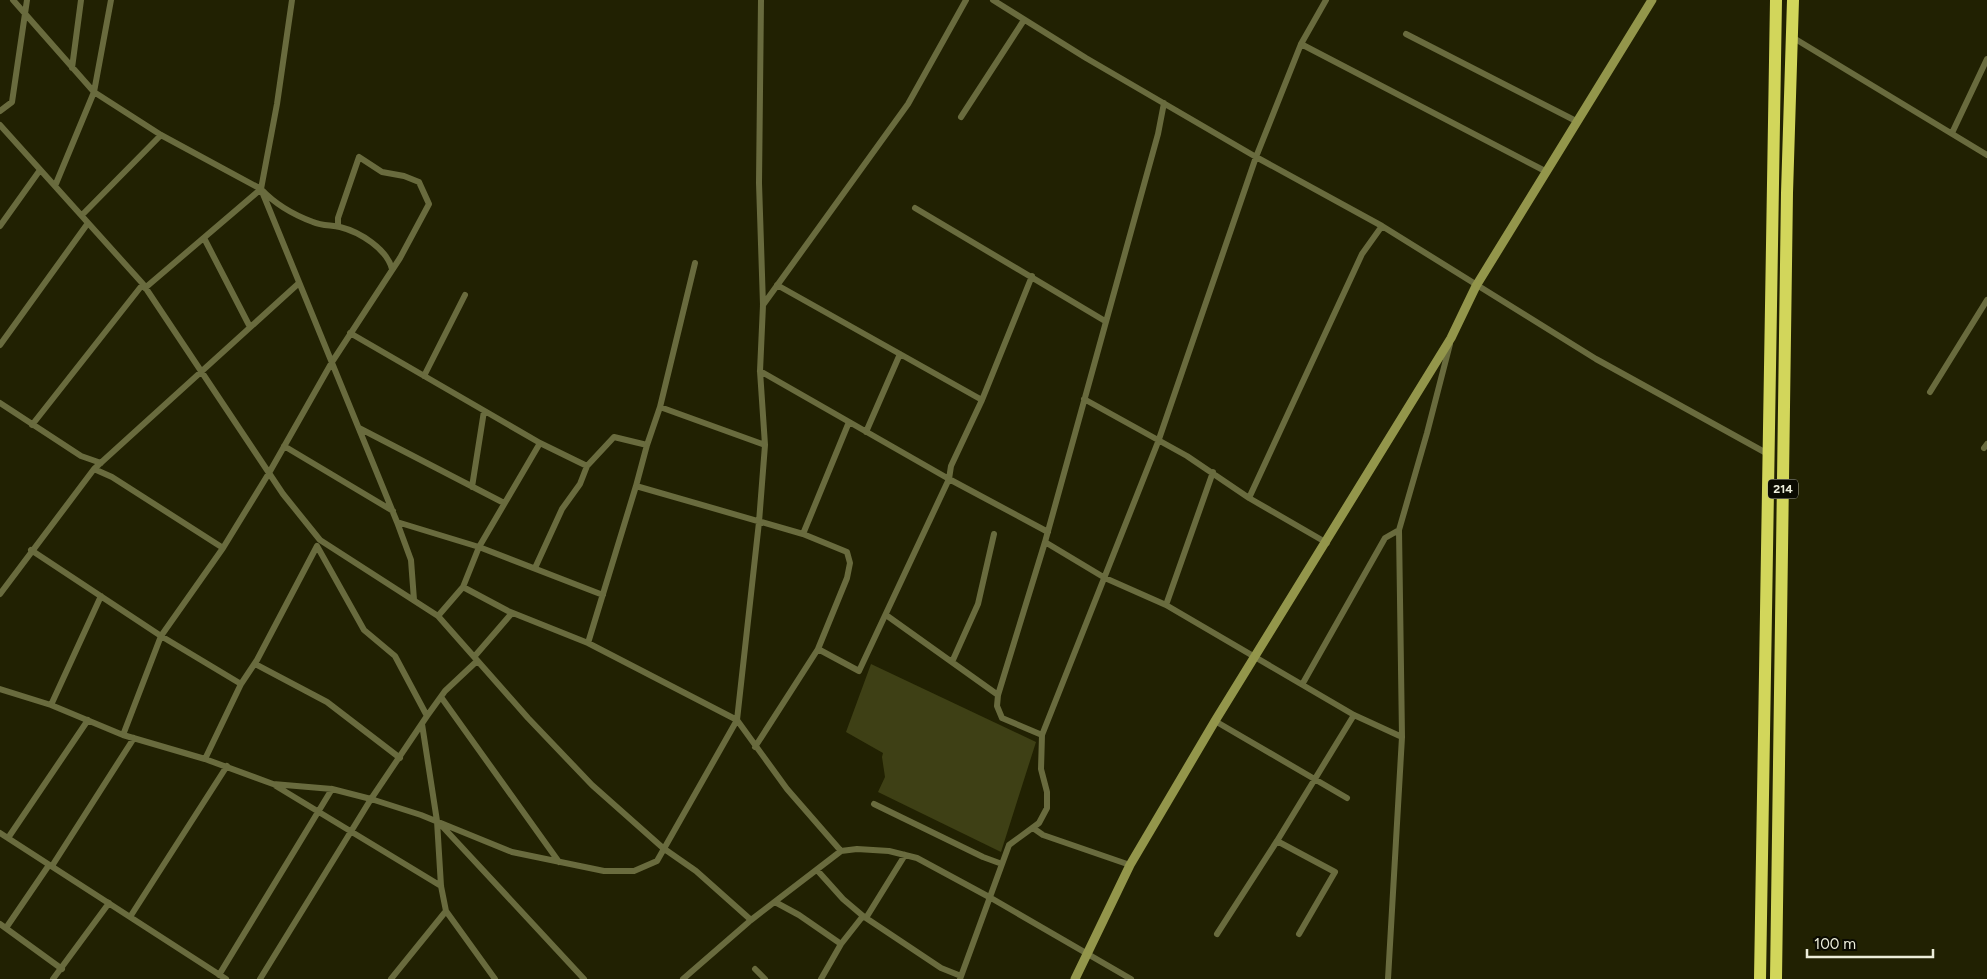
<svg xmlns="http://www.w3.org/2000/svg" width="1987" height="979" viewBox="0 0 1987 979" font-family="Figtree,sans-serif">
<style>
.green{fill:#3e4015}
.lines{fill:none;stroke-linecap:round;stroke-linejoin:round}
.street{stroke:#696b3e;stroke-width:6}
.secondary{stroke:#93964b;stroke-width:9}
.highway{stroke:#d2d65b;stroke-width:12}
.labels{text-anchor:middle;dominant-baseline:central;stroke-width:5;stroke-linejoin:round;paint-order:stroke}
.shield{fill:#0a0a01;stroke:#a9aa9a;stroke-width:1}
.shield-label{font-size:12px;font-weight:bold;fill:#edeedb}
</style>
<rect width="100%" height="100%" fill="#212102"/>
<path class="green" d="M871 664 1036 742 1001 852 878 792 885 777 882 757 883 753 846 732Z"/>
<g class="lines">
<path class="street" d="M13 0 94 92 161 135 261 189C275 204 294 215 313 222 322 226 331 225 340 227 360 232 387 249 392 269
M292 0 277 104 261 189 397 522 479 547 603 595
M993 0 1086 58 1256 157 1382 226 1596 359 1768 454
M1406 34 1578 122
M1792 37 1987 155
M1301 44 1547 172
M72 68 81 0
M1164 103 1158 134 1045 542 998 695 997 706 1002 718 1042 735 1158 442 1256 157 1301 44 1326 0
M0 111 12 102 27 0
M961 117 1024 20
M0 125 143 284 283 494 320 540 438 616 528 718 592 785 663 848 696 871 751 920
M1952 133 1987 59
M55 186 94 92 111 0
M915 208 1105 321
M82 215 161 135
M0 226 40 170
M204 238 250 327
M777 285 982 400
M145 288 261 189
M763 305 908 104 966 0
M350 333 540 443
M0 345 88 223
M760 371 949 479 1048 532
M424 376 465 295
M1930 392 1987 300
M1084 399 1187 456 1249 498 1327 543
M0 403 81 456 101 463
M660 407 695 263
M32 425 143 284
M359 428 504 503
M866 432 900 354
M284 446 393 511
M1984 448 1987 444
M94 469 112 477 223 548
M636 486 647 445
M472 487 484 411
M1249 498 1362 254 1382 226
M397 522 411 560 414 600
M803 534 849 422
M1045 542 1105 578 1166 605 1354 715 1402 737
M31 550 161 636 241 684
M535 568 562 509 580 484 587 466
M463 587 508 611 588 643 737 720 787 789 841 851
M0 594 94 469 299 283
M1166 605 1213 472
M886 615 998 695
M438 616 463 587 479 547 540 443 587 466 614 437 647 445 660 407 765 445
M588 643 636 486 803 534 847 552 850 563 847 578 818 649
M474 657 512 613
M952 662 978 604 994 534
M255 664 327 702 400 758
M1303 683 1385 538 1399 530
M0 689 51 705 123 735 205 759 273 784 332 789 371 799 421 815 512 852 604 871H634L657 861 737 720 759 522 765 445 760 371 763 305 759 183 761 0
M441 697 559 862
M51 705 101 596
M1215 721 1347 798
M422 724 437 821 441 886 446 911 495 979
M123 735 161 636 223 548 269 473 332 362 400 258 429 204 419 182 404 176 382 172 359 157 338 218V226
M755 747 818 649 859 671 949 479 951 466 982 400 1032 276
M205 759 241 684 257 660 317 546 364 630 395 656 427 716
M276 786 441 886
M874 804 983 857 1002 864
M442 826 584 979
M1033 828 1043 835 1130 865
M0 833 226 979
M8 838 88 720
M1277 841 1335 872 1299 934
M52 866 134 738
M817 870 843 899 863 916 941 968 961 976
M775 902 799 915 841 944
M130 917 227 766
M866 918 905 855
M0 924 62 969
M6 928 49 865
M1217 934 1277 841 1354 715
M755 969 765 979
M219 975 332 789
M53 979 109 903
M260 979 371 799 427 716 445 691 477 661
M391 979 446 911
M683 979 751 920 841 851 857 849 889 851 917 858 991 898 1131 979
M821 979 841 944 863 916
M960 979 1009 845 1039 823 1047 808V792L1041 769 1042 735
M1388 979 1402 737 1399 530 1427 433 1450 344"/>
<path class="secondary" d="M1075 979 1130 865 1215 721 1451 338 1476 286 1652 0"/>
<path class="highway" d="M1760 979 1776 0
M1776 979 1787 193 1793 0"/>
</g>
<g class="labels">
<rect class="shield" x="1768" y="479.5" width="30" height="19" rx="4"/>
<g class="shield-label">
<text x="1783" y="489">214</text>
</g>
</g>
<path d="M1807 949v8h126v-8" fill="none" stroke="#edeedb" stroke-width="2.5"/>
<text x="1814" y="949" font-size="15" fill="#edeedb" stroke="#0a0a01" stroke-width="4" paint-order="stroke">100 m</text>
</svg>
